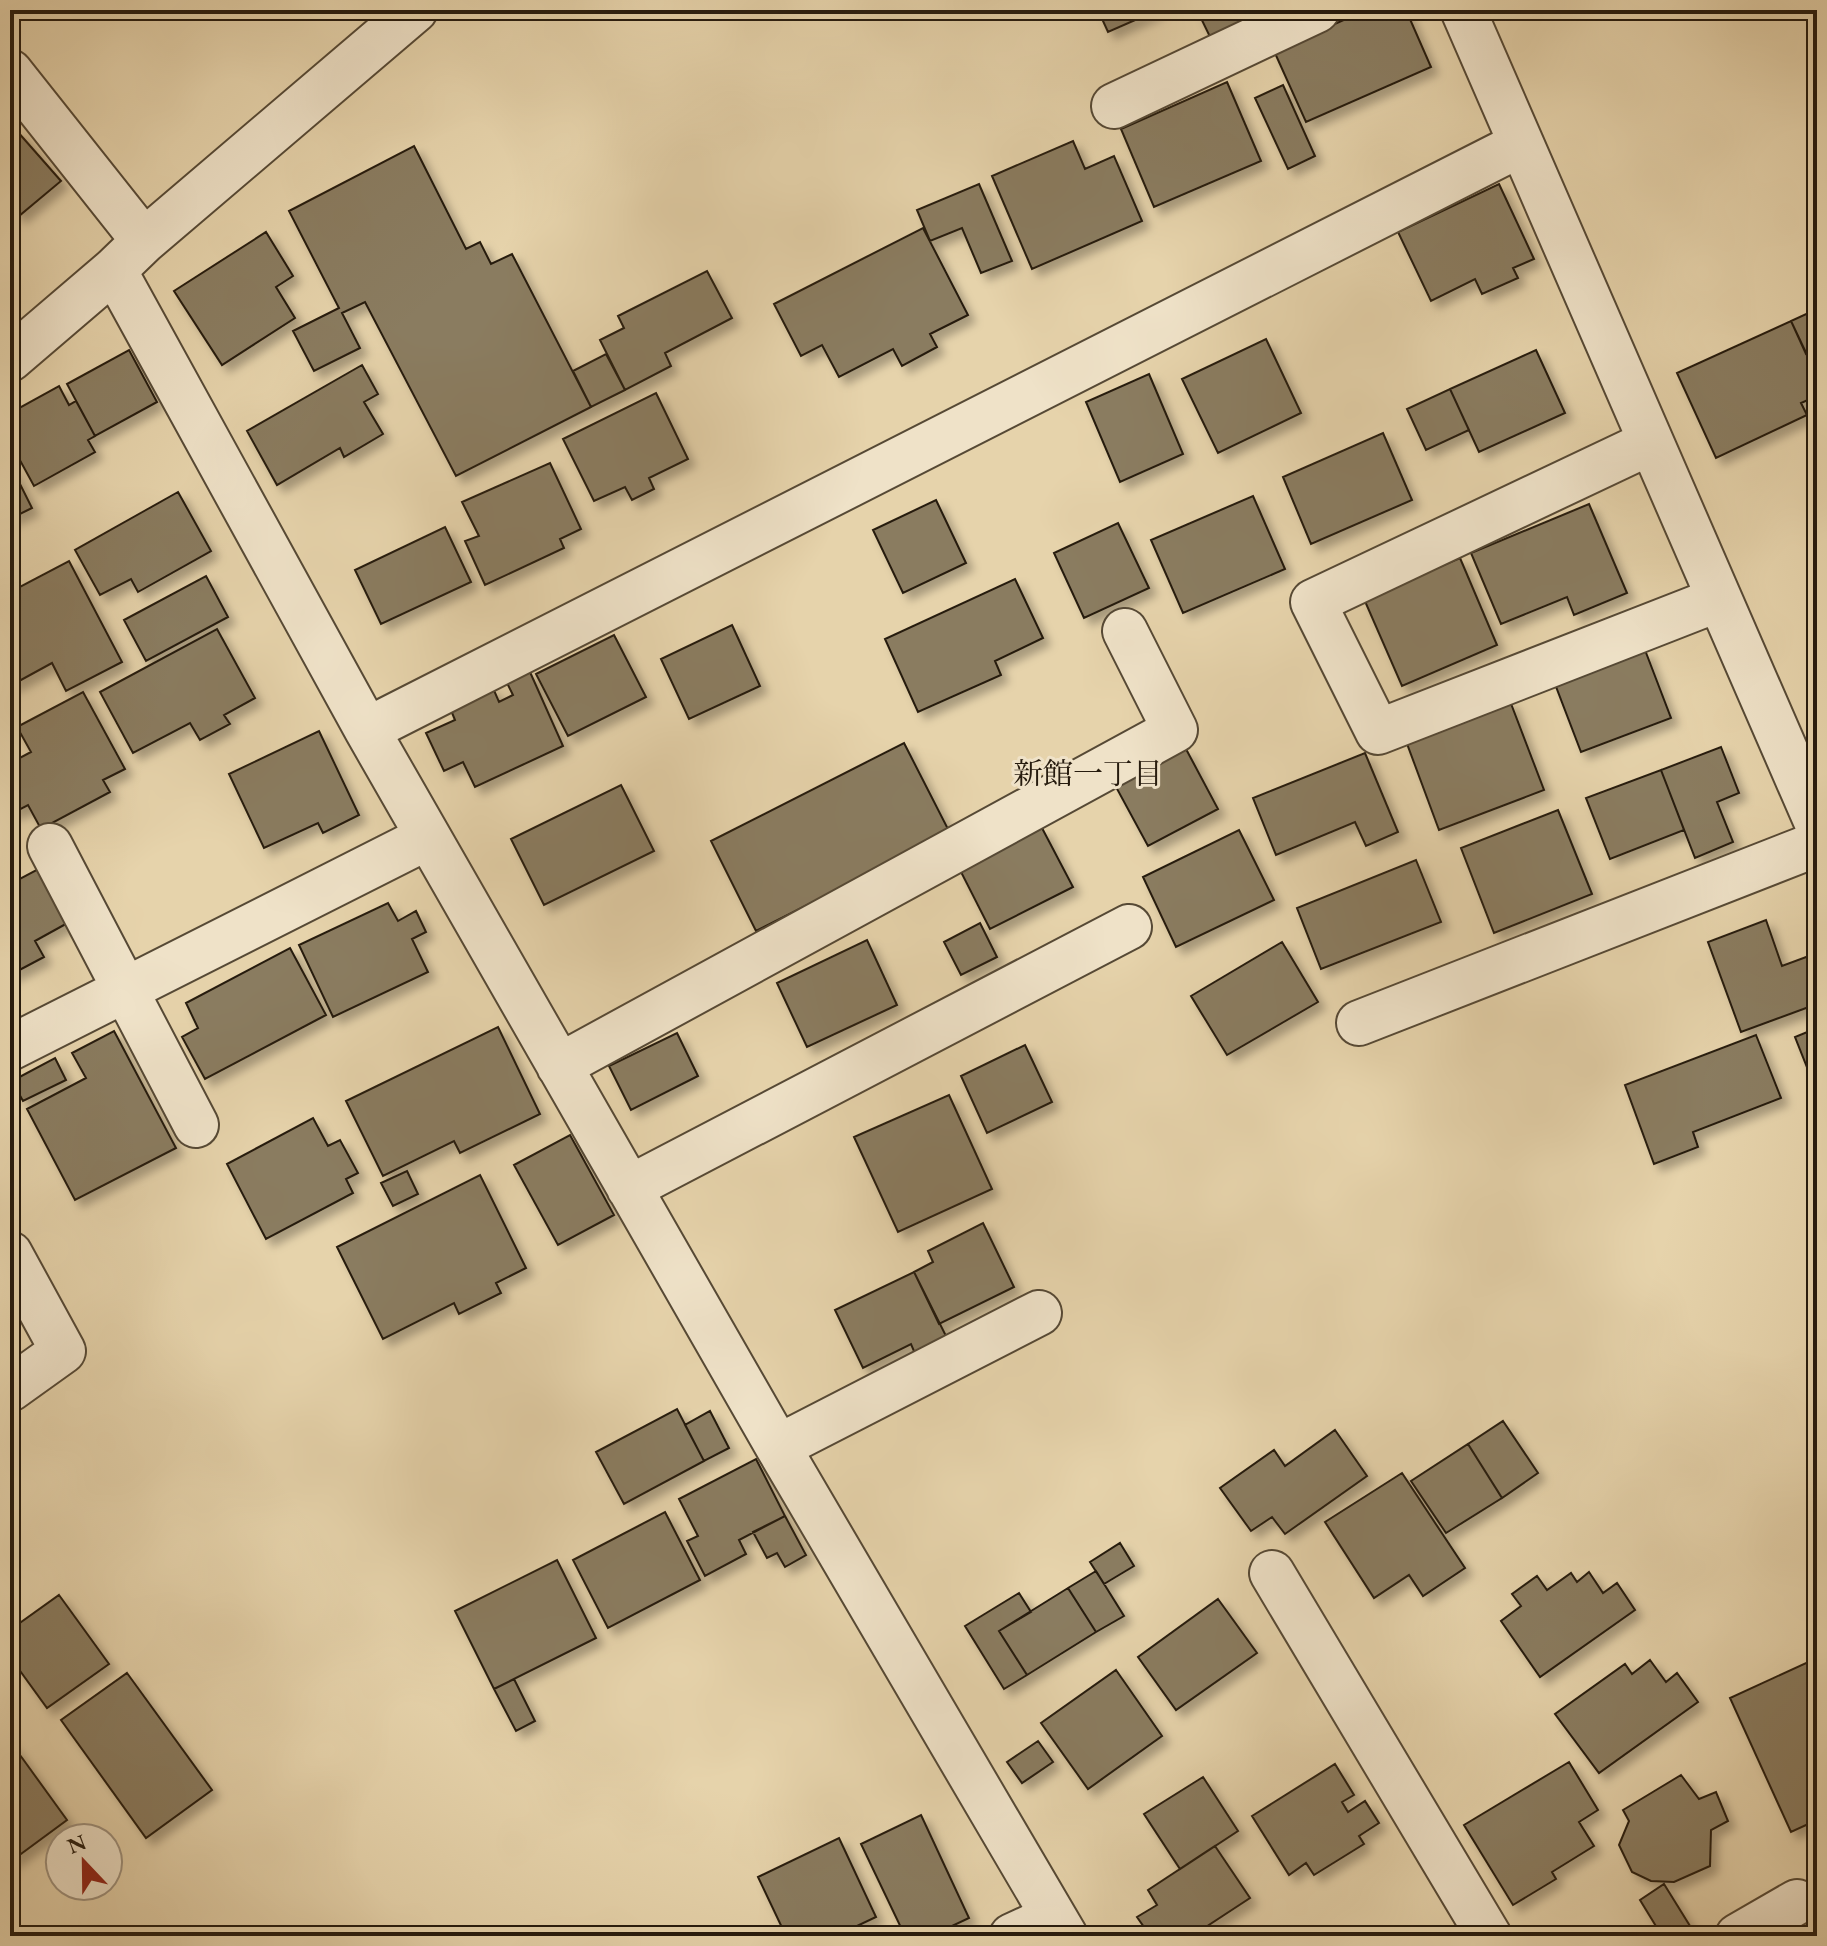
<svg xmlns="http://www.w3.org/2000/svg" width="1827" height="1946" viewBox="0 0 1827 1946" font-family="'EB Garamond','Noto Serif JP',serif">
<style>
.building{fill:#8a7b60;stroke:#261b0e;stroke-width:2;filter:url(#shadow)}
.lines{fill:none;stroke-linecap:round;stroke-linejoin:round}
.minor-casing{stroke:#564935;stroke-width:48}
.minor{stroke:#efe2c8;stroke-width:44}
.labels{text-anchor:middle;dominant-baseline:central;stroke-width:6;stroke-linejoin:round;paint-order:stroke}
.neighbourhood-label{font-size:30px;fill:#261b0e;stroke:#efe2c8}
</style>
<defs>
<filter id="shadow"><feDropShadow dx="7" dy="7" stdDeviation="4" flood-color="#0004"/></filter>
</defs>
<rect width="100%" height="100%" fill="#e6d3ab"/>
<filter id="stains"><feTurbulence type="fractalNoise" baseFrequency=".0025" numOctaves="4"/><feColorMatrix values="0 0 0 0 .2 0 0 0 0 .09 0 0 0 0 .02 0 0 0 .5 -.17"/></filter>
<radialGradient id="worn" r=".72"><stop offset=".6" stop-color="#630" stop-opacity="0"/><stop offset="1" stop-color="#630" stop-opacity=".3"/></radialGradient>
<path class="building" d="M1098 10H1158L1108 32Z
M1197 10H1246L1252 22 1212 41Z
M1366 10H1406L1431 67 1306 122 1274 51Z
M1227 82 1261 161 1154 207 1121 129Z
M1283 85 1315 156 1288 169 1255 98Z
M17 131 61 181 19 216 10 206V137Z
M1073 141 1085 169 1114 156 1142 221 1032 269 992 176Z
M414 146 466 249 480 242 491 264 512 254 591 407 456 476 365 302 342 313 360 348 314 371 293 331 339 308 289 211Z
M979 184 1012 261 981 273 962 228 930 241 917 210Z
M1499 184 1534 259 1513 268 1518 278 1482 294 1475 279 1431 301 1398 232Z
M923 228 968 315 930 334 937 347 902 366 893 349 839 377 822 345 801 356 774 304Z
M266 232 293 276 276 287 295 318 222 365 174 291Z
M707 271 732 318 665 353 671 366 625 390 600 340 624 328 618 316Z
M1817 309V349L1806 354 1791 321Z
M1791 321 1817 376V396L1801 403 1807 415 1716 458 1677 373Z
M1266 339 1301 413 1218 453 1182 379Z
M129 350 157 402 95 436 67 384Z
M1536 350 1565 413 1479 452 1450 389Z
M606 354 625 390 591 407 573 371Z
M362 365 378 394 364 402 383 434 344 457 340 448 277 485 247 431Z
M1149 374 1183 454 1120 482 1086 402Z
M59 386 69 405 76 401 95 436 88 440 95 452 34 486 10 442V413Z
M1450 389 1469 430 1426 450 1407 409Z
M656 393 688 459 649 478 654 489 632 500 625 487 594 501 563 439Z
M1383 433 1412 500 1311 544 1283 477Z
M550 463 581 529 560 539 564 548 485 585 465 541 479 536 462 502Z
M10 464 32 508 10 519Z
M178 492 211 551 138 592 131 579 100 595 75 550Z
M1253 496 1285 569 1183 613 1151 540Z
M936 500 966 563 903 593 873 530Z
M1589 504 1627 593 1574 615 1567 597 1501 624 1471 553Z
M1118 523 1149 588 1084 618 1054 553Z
M445 527 471 582 381 624 355 570Z
M1460 558 1497 645 1402 686 1364 599Z
M69 561 122 662 66 691 52 663 10 686V592Z
M206 576 228 617 146 661 124 620Z
M1015 579 1043 638 995 661 1001 675 918 712 885 639Z
M732 625 760 686 689 719 661 659Z
M217 629 255 698 224 715 230 724 200 740 190 723 133 753 100 692Z
M614 635 646 697 568 736 536 674Z
M1645 650 1671 718 1581 752 1555 684Z
M530 672 563 746 475 787 463 762 444 771 426 733 455 720 450 708 493 688 499 702 513 695 507 683Z
M83 692 125 769 103 780 110 792 41 829 28 805 13 813 10 808V763L31 752 17 727Z
M1510 701 1544 790 1439 830 1406 741Z
M319 731 359 815 323 833 318 823 264 848 229 774Z
M904 743 950 833 756 931 711 841Z
M1721 747 1739 793 1717 802 1733 842 1695 858 1661 770Z
M1186 749 1218 809 1148 846 1116 787Z
M1365 753 1398 832 1366 846 1355 822 1276 855 1253 798Z
M1661 770 1684 830 1610 859 1586 798Z
M621 785 654 851 544 905 511 839Z
M1558 810 1592 894 1494 933 1461 848Z
M1042 828 1073 887 990 929 960 870Z
M1239 830 1274 900 1176 947 1143 877Z
M1416 860 1441 922 1321 969 1297 908Z
M44 866 73 920 35 941 44 957 10 975V884Z
M388 903 398 921 416 911 426 932 412 939 428 972 333 1017 299 945Z
M1766 920 1782 966 1817 953V1004L1741 1032 1708 942Z
M980 923 997 957 961 975 944 942Z
M867 940 897 1005 807 1047 777 983Z
M1282 942 1318 1002 1227 1055 1191 996Z
M290 948 326 1015 205 1079 182 1037 198 1028 186 1003Z
M498 1027 540 1114 460 1153 454 1141 383 1176 346 1101Z
M1817 1028V1089L1816 1090 1795 1037Z
M114 1031 176 1148 75 1200 27 1109 86 1078 72 1053Z
M677 1033 698 1076 631 1110 609 1066Z
M1756 1035 1781 1098 1693 1132 1698 1147 1654 1164 1625 1085Z
M1025 1045 1052 1102 987 1133 961 1076Z
M55 1058 66 1080 23 1101 12 1081Z
M949 1095 992 1189 898 1232 854 1137Z
M313 1118 328 1146 340 1140 358 1173 346 1179 353 1193 266 1239 227 1164Z
M570 1135 614 1215 558 1245 514 1165Z
M407 1171 418 1194 393 1206 381 1183Z
M480 1175 526 1268 496 1283 501 1293 459 1314 454 1303 383 1339 337 1247Z
M983 1223 1014 1287 939 1324 914 1272 933 1262 928 1251Z
M914 1272 948 1340 916 1356 911 1344 863 1368 835 1310Z
M677 1409 704 1461 624 1504 596 1452Z
M710 1411 729 1448 704 1461 685 1425Z
M1503 1421 1538 1473 1502 1498 1468 1444Z
M1335 1430 1367 1476 1285 1534 1272 1517 1251 1531 1220 1488 1274 1450 1285 1466Z
M1468 1444 1502 1498 1446 1533 1411 1481Z
M756 1459 785 1516 739 1540 746 1554 705 1576 687 1541 698 1536 679 1499Z
M1402 1473 1465 1568 1423 1596 1409 1575 1374 1598 1325 1522Z
M665 1512 700 1580 608 1628 573 1560Z
M785 1516 806 1555 785 1567 777 1553 767 1558 753 1532Z
M1120 1543 1134 1566 1104 1584 1090 1562Z
M557 1560 596 1638 494 1689 455 1611Z
M1096 1571 1124 1616 1096 1632 1068 1588Z
M1589 1572 1603 1593 1617 1583 1635 1610 1540 1677 1501 1621 1521 1606 1512 1594 1537 1576 1547 1590 1571 1573 1577 1582Z
M1068 1588 1096 1632 1027 1675 999 1631Z
M1019 1593 1031 1612 999 1631 1027 1675 1004 1689 965 1626Z
M59 1595 109 1664 47 1708 10 1657V1630Z
M1218 1599 1257 1653 1176 1710 1138 1657Z
M1817 1658V1820L1791 1832 1730 1698Z
M1650 1660 1666 1682 1677 1673 1698 1702 1599 1773 1555 1714 1625 1664 1632 1674Z
M1116 1670 1162 1736 1088 1789 1041 1723Z
M127 1673 212 1790 146 1838 61 1720Z
M514 1679 535 1721 516 1731 494 1689Z
M1038 1741 1053 1762 1022 1783 1007 1762Z
M10 1742 20 1755 10 1763Z
M20 1755 67 1820 10 1862V1763Z
M1569 1762 1598 1810 1579 1822 1594 1846 1552 1872 1556 1879 1513 1905 1464 1825Z
M1335 1764 1354 1795 1342 1802 1348 1812 1365 1801 1379 1823 1359 1836 1364 1844 1314 1875 1306 1863 1289 1875 1252 1816Z
M1681 1775 1699 1799 1716 1792 1728 1821 1711 1830 1710 1866 1674 1882 1651 1881 1632 1872 1619 1845 1629 1821 1623 1810Z
M1203 1777 1238 1831 1180 1869 1144 1814Z
M921 1815 969 1918 931 1936H905L861 1844Z
M839 1838 876 1917 836 1936H786L758 1877Z
M1215 1846 1250 1898 1192 1936H1136L1146 1930 1137 1917 1157 1905 1148 1890Z
M1664 1884 1690 1926 1674 1936H1662L1640 1900Z"/>
<g class="lines">
<g class="minor-casing">
<path id="minor" d="M1463 10 1817 823
M10 72 144 241
M1114 106 1317 10
M114 270 367 730 778 1447 1065 1936
M10 359 114 270 144 241 415 10
M1651 442 1313 602 1378 732 1719 599
M367 730 1521 144
M50 846 196 1125
M1359 1023 1817 844
M10 1048 428 837
M559 1066 1175 730 1125 631
M629 1188 1129 927
M10 1254 63 1351 10 1389
M778 1447 1039 1313
M1272 1573 1489 1936
M1012 1936 1053 1917
M1738 1936 1797 1902"/>
</g>
<use href="#minor" class="minor"/>
</g>
<g class="labels">
<g class="neighbourhood-label">
<text x="1088" y="773">新館一丁目</text>
</g>
</g>
<rect width="1827" height="1946" fill="none" stroke="#e6d3ab" stroke-width="40"/>
<rect x="12" y="12" width="1803" height="1922" fill="none" stroke="#261b0e" stroke-width="4"/>
<rect x="20" y="20" width="1787" height="1906" fill="none" stroke="#261b0e" stroke-width="2"/>
<g transform="translate(84 1862) rotate(338)"><circle r="38" fill="#efe2c8" stroke="#9f927e" stroke-width="2"/>
<path d="M0-6L14 30L0 20L-14 30Z" fill="#8f2418"/>
<text y="-12" font-size="22" font-weight="bold" text-anchor="middle" fill="#261b0e">N</text>
</g>
<rect width="100%" height="100%" filter="url(#stains)"/>
<rect width="100%" height="100%" fill="url(#worn)"/>
</svg>
